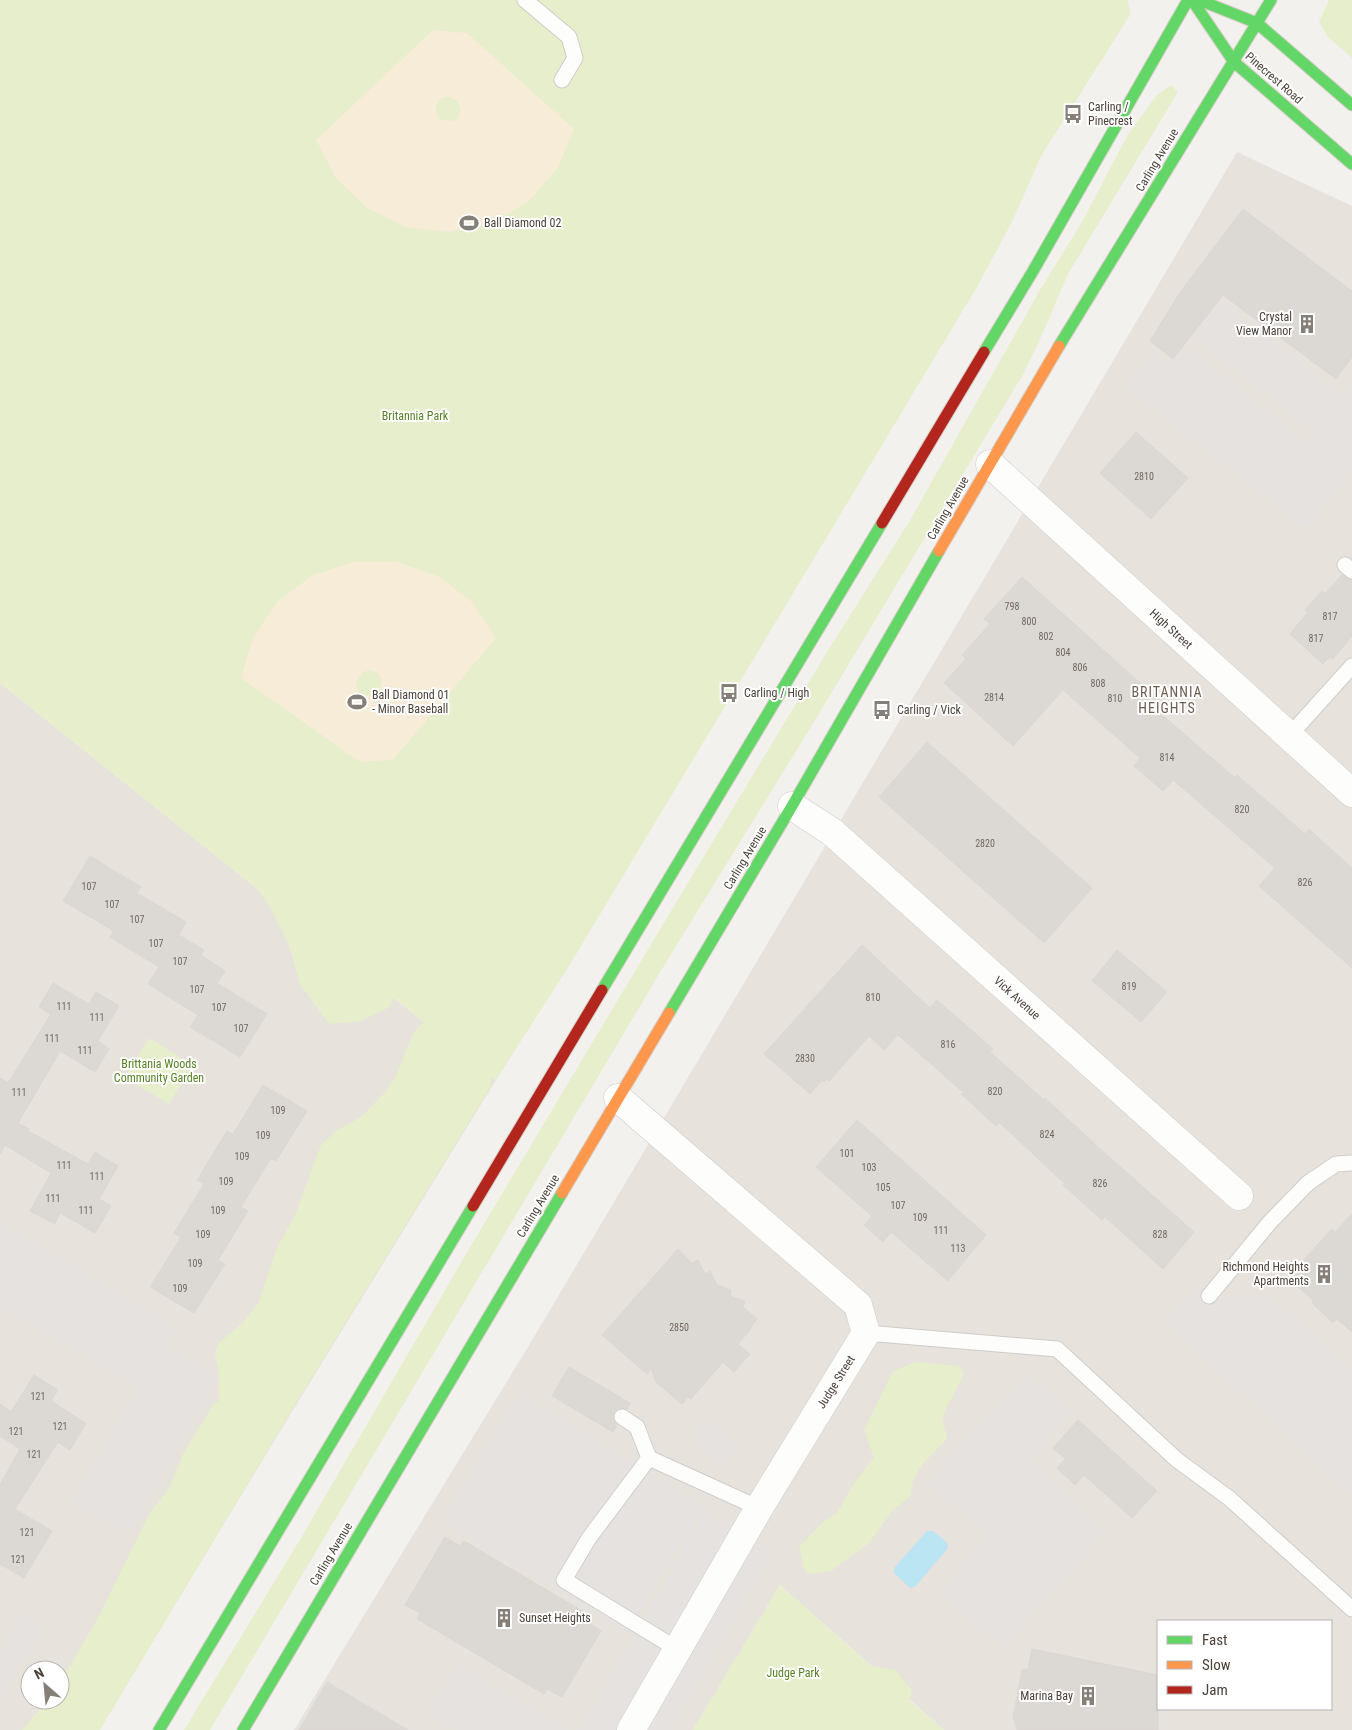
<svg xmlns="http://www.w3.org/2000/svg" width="1352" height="1730" viewBox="0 0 1352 1730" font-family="'Roboto Condensed',sans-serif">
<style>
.residential{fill:#e7e2db;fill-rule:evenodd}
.green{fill:#e6eecc}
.sand{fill:#f7ecd7;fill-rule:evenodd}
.parking{fill:#e5e2df}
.water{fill:#bce5f4}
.building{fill:#dcd8d4;stroke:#dcd7d3}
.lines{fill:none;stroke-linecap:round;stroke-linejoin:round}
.lane-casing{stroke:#d0cdc9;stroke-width:17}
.street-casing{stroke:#d0cdc9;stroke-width:29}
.fast-casing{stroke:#d5cec5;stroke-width:13}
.slow-casing{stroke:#d5cec5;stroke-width:13}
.jam-casing{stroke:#d5cec5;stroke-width:13}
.lane{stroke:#fdfdfc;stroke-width:15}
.street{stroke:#fdfdfc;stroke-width:28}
.fast{stroke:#63d668;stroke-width:11}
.slow{stroke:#ff974d;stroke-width:11}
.jam{stroke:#b3261e;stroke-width:11}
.labels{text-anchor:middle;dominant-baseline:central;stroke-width:4;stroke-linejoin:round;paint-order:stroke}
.number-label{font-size:10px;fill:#716860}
.street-label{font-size:12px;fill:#4b4138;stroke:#fff}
.poi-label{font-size:12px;fill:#4b4138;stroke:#fff;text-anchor:start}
.park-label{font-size:12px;fill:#568225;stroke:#fff}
.neighbourhood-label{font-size:14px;letter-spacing:1px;fill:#6f5d4e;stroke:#fff}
</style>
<rect width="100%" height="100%" fill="#f3f1ee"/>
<path class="residential" d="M1237 152 1352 206V1730H944L780 1585 693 1730H294L531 1342ZM1158 1621H1331V1709H1158Z
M0 683 496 1080 296 1405 99 1730H0ZM30 1670H60V1700H30Z"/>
<path class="green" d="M0 0H1128L1130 15 1041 156 1012 222 977 287 569 966 496 1080 492 1077 490 1088 301 1395 100 1730H22L48 1700H60V1678L72 1663 101 1612 149 1514 168 1490 183 1454 213 1405 219 1400V1372L215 1357 216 1349 219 1343 243 1322 258 1304 276 1250 295 1215 321 1145 337 1130 361 1117 386 1091 395 1077 414 1032 423 1022 393 997 390 1007 361 1021 329 1024 300 984 288 943 269 905 256 888 0 683Z
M1329 0H1352V58L1328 37 1319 22Z
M1171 85 1178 92 1068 274 1045 328 1025 371 817 717 668 959 210 1730H184L298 1543 469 1249 668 916 827 652 909 522 1040 290 1082 222 1127 136 1156 96Z
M149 1038 193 1065 169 1104 125 1078Z
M916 1362 959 1366 964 1373 961 1380 942 1417 947 1439 921 1466 913 1481 910 1497 893 1510 869 1543 831 1571 809 1574 804 1569 799 1547 823 1522 837 1513 854 1483 874 1458 864 1430 893 1371Z
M780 1585 871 1666 896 1670 912 1691 910 1701 944 1730H693Z"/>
<path class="sand" d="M433 30 467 33 574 129 557 169 529 201 492 223 449 232 406 227 367 208 336 178 316 140ZM445 97C460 96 467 114 453 121L441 120C433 112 434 101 445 97Z
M354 562H397L438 576 472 602 496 638 393 760 360 762 241 678 253 637 278 601 313 575ZM371 670C401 681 360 714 356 682L363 672Z"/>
<path class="parking" d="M1222 302 1340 395 1352 381V468L1306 527 1127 387 1154 353 1172 367 1186 349 1306 443 1315 431 1194 336Z
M0 1223 173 1328 165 1346 218 1377 129 1533 74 1501 140 1386 0 1306Z
M1191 1293 1270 1298 1352 1372V1495L1165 1319Z
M1027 1375 1070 1413 1027 1461 1105 1531 1002 1646 941 1592 991 1536 930 1482Z
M520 1395 703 1506 626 1632 443 1521Z
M707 1421 735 1449 720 1463 693 1435Z
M704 1514 771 1552 669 1730H581Z
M23 1616 42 1628 0 1698V1654Z
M456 1666 568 1730H458L429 1714Z"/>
<path class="water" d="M927 1531H933L947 1543 948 1548 915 1587 910 1588 894 1573V1568Z"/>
<path class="building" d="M1243 209 1352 291V357L1336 379 1223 295 1173 359 1150 341 1181 291Z
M1136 432 1188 478 1151 519 1100 473Z
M1342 575 1352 580V636L1333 659 1330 657 1323 664 1290 634 1308 612 1305 610 1322 591 1325 594Z
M1022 577 1159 700 1153 707 1235 778 1237 775 1305 834 1309 829 1352 868V968L1259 886 1275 868 1173 780 1163 791 1134 766 1140 758 1063 690 1013 746 944 683 966 659 962 655 990 624 984 619Z
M927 742 1092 888 1044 943 879 797Z
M90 856 141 887 137 893 186 922 179 935 204 950 201 955 225 971 217 983 267 1014 240 1057 190 1027 198 1015 148 984 159 967 110 937 114 931 63 901Z
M862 945 930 1008 937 1000 993 1049 990 1052 1044 1100 1045 1098 1098 1147 1194 1232 1163 1269 1105 1217 1102 1220 1063 1185 1065 1184 999 1122 996 1126 961 1094 963 1092 898 1035 884 1050 869 1036 829 1081 826 1079 824 1082 822 1080 810 1094 764 1054Z
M1117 950 1167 992 1141 1022 1092 981Z
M53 983 89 1004 96 992 119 1006 98 1041 109 1049 95 1072 60 1051 18 1123 29 1129 28 1131 88 1164 95 1152 118 1166 99 1199 111 1206 95 1233 60 1213 55 1224 30 1211 51 1173 5 1145 0 1154V1078L8 1083 51 1014 39 1007Z
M263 1085 307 1111 276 1161 271 1158 241 1207 248 1211 218 1260 225 1264 194 1313 150 1287 181 1237 174 1233 204 1184 197 1180 227 1131 233 1134Z
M857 1120 986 1235 948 1281 891 1232 883 1242 864 1225 872 1216 816 1167Z
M1352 1214V1332L1337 1319 1333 1323 1312 1303 1314 1301 1290 1280 1302 1268 1299 1265 1332 1229 1335 1232Z
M678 1249 692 1263 698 1260 705 1274 710 1271 717 1285 731 1290 730 1296 745 1301 743 1307 757 1319 750 1328 751 1329 738 1344 750 1354 734 1372 723 1362 691 1399 688 1397 682 1404 656 1382 651 1368 647 1374 602 1335Z
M569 1367 630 1403 627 1409 618 1408 614 1412 613 1421 617 1425 613 1432 552 1396Z
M34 1375 58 1390 51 1401 85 1423 84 1425H85L70 1450 58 1442 15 1509 52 1531 24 1578 0 1564V1485L20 1449 0 1436V1404L11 1412Z
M1078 1420 1157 1491 1132 1518 1084 1475 1075 1485 1057 1468 1065 1459 1053 1448Z
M445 1537 460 1546 464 1541 591 1616 587 1622 601 1631 562 1697 547 1689 544 1694 417 1619 420 1613 405 1605Z
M1032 1649 1158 1675V1730H1017L1013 1718 1022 1670 1028 1669Z
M327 1682 408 1730H299Z"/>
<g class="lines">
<g class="lane-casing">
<path id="lane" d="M525 0 569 37 575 58 562 80
M1345 565 1352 571
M1289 736 1352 666
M1209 1296 1270 1222 1308 1183 1336 1164 1352 1163
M866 1333 1057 1349 1177 1460 1229 1498 1352 1609
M622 1417 637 1427 649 1458 759 1508
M649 1458 589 1538 564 1580 677 1649"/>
</g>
<g class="street-casing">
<path id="street" d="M990 464 1352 793
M792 806 832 832 1239 1196
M618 1098 858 1305 866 1333 759 1508 631 1730"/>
</g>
<g class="fast-casing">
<path id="fast" d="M1192 0 1234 62 1352 164
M1199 0 1257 23 1352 105
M1059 346 1271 0
M984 352 1033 271 1188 0
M602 990 882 523
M669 1013 792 806 939 551
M159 1730 473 1206
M243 1730 562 1193"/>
</g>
<g class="slow-casing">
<path id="slow" d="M939 551 1059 346
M562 1193 669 1013"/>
</g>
<g class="jam-casing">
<path id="jam" d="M882 523 984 352
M473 1206 602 990"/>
</g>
<use href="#lane" class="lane"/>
<use href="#street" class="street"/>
<use href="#fast" class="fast"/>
<use href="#slow" class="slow"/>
<use href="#jam" class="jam"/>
</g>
<defs>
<g id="bus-bare" transform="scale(1.5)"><path d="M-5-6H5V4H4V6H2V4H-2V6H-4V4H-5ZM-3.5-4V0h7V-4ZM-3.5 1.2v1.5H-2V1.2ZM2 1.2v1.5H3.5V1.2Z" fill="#867f78" stroke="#fff" stroke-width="2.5" paint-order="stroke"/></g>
<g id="stadium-bare" transform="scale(1.5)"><path d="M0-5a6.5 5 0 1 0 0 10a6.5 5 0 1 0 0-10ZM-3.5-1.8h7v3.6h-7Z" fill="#867f78" stroke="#fff" stroke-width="2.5" paint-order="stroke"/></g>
<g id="building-bare" transform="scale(1.5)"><path d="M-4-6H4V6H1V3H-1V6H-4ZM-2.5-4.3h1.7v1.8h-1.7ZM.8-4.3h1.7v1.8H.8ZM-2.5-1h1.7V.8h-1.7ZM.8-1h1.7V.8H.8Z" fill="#867f78" stroke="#fff" stroke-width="2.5" paint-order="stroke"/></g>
</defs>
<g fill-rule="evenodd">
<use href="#bus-bare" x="1073" y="114"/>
<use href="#stadium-bare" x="469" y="223"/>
<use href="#building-bare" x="1307" y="324"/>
<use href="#bus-bare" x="729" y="693"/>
<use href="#stadium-bare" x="357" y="702"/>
<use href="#bus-bare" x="882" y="710"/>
<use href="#building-bare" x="1324" y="1274"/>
<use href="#building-bare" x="504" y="1618"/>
<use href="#building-bare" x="1088" y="1696"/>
</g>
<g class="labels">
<g class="number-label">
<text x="1144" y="476">2810</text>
<text x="1012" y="606">798</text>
<text x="1330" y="616">817</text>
<text x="1029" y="621">800</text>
<text x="1046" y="636">802</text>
<text x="1316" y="638">817</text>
<text x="1063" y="652">804</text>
<text x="1080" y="667">806</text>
<text x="1098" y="683">808</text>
<text x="994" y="697">2814</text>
<text x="1115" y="698">810</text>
<text x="1167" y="757">814</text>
<text x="1242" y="809">820</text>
<text x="985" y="843">2820</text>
<text x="1305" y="882">826</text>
<text x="89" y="886">107</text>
<text x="112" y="904">107</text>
<text x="137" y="919">107</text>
<text x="156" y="943">107</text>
<text x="180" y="961">107</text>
<text x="1129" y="986">819</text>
<text x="197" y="989">107</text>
<text x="873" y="997">810</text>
<text x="64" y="1006">111</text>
<text x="219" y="1007">107</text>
<text x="97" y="1017">111</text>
<text x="241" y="1028">107</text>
<text x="52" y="1038">111</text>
<text x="948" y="1044">816</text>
<text x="85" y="1050">111</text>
<text x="805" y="1058">2830</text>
<text x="995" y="1091">820</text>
<text x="19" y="1092">111</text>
<text x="278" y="1110">109</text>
<text x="1047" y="1134">824</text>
<text x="263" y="1135">109</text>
<text x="847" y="1153">101</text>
<text x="242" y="1156">109</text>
<text x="64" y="1165">111</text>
<text x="869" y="1167">103</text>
<text x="97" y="1176">111</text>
<text x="226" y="1181">109</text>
<text x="1100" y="1183">826</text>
<text x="883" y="1187">105</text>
<text x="53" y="1198">111</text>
<text x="898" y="1205">107</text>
<text x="86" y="1210">111</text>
<text x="218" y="1210">109</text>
<text x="920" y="1217">109</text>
<text x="941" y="1230">111</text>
<text x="203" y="1234">109</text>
<text x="1160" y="1234">828</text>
<text x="958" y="1248">113</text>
<text x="195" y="1263">109</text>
<text x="180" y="1288">109</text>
<text x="679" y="1327">2850</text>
<text x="38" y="1396">121</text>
<text x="60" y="1426">121</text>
<text x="16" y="1431">121</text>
<text x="34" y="1454">121</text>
<text x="27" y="1532">121</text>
<text x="18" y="1559">121</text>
</g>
<g class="street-label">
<text transform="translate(1274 78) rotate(41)">Pinecrest Road</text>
<text transform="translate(1157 160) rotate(-59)">Carling Avenue</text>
<text transform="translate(948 508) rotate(-60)">Carling Avenue</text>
<text transform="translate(1171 629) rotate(42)">High Street</text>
<text transform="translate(745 858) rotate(-59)">Carling Avenue</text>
<text transform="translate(1017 998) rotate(42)">Vick Avenue</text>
<text transform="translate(538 1206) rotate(-59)">Carling Avenue</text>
<text transform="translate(836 1382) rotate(-58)">Judge Street</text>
<text transform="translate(331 1554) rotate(-59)">Carling Avenue</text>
</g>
<g class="poi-label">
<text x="1088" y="107">Carling /<tspan x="1088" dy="14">Pinecrest</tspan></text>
<text x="484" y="223">Ball Diamond 02</text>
<text x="1292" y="317" text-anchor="end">Crystal<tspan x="1292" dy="14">View Manor</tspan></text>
<text x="744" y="693">Carling / High</text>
<text x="372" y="695">Ball Diamond 01<tspan x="372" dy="14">- Minor Baseball</tspan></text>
<text x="897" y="710">Carling / Vick</text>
<text x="1309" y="1267" text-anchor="end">Richmond Heights<tspan x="1309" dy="14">Apartments</tspan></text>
<text x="519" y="1618">Sunset Heights</text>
<text x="1073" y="1696" text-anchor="end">Marina Bay</text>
</g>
<g class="park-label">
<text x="415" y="416">Britannia Park</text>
<text x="159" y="1064">Brittania Woods<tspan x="159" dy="14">Community Garden</tspan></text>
<text x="793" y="1673">Judge Park</text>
</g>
<g class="neighbourhood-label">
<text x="1167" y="692">BRITANNIA<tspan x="1167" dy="16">HEIGHTS</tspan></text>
</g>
</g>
<rect x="1157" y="1620" width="175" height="90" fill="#ffffff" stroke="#b7b3af"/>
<rect x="1167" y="1636" width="25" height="8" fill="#63d668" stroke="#b7b3af"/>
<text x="1202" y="1645" font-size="15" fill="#4b4138">Fast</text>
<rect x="1167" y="1661" width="25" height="8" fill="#ff974d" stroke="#b7b3af"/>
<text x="1202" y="1670" font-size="15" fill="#4b4138">Slow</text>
<rect x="1167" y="1686" width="25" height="8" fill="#b3261e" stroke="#b7b3af"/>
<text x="1202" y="1695" font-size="15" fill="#4b4138">Jam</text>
<g transform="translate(45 1685) rotate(333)"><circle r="24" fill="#ffffff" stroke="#b7b3af"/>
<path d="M0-4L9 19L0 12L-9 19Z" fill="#867f78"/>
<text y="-8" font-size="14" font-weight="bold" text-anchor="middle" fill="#4b4138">N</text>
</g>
</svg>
